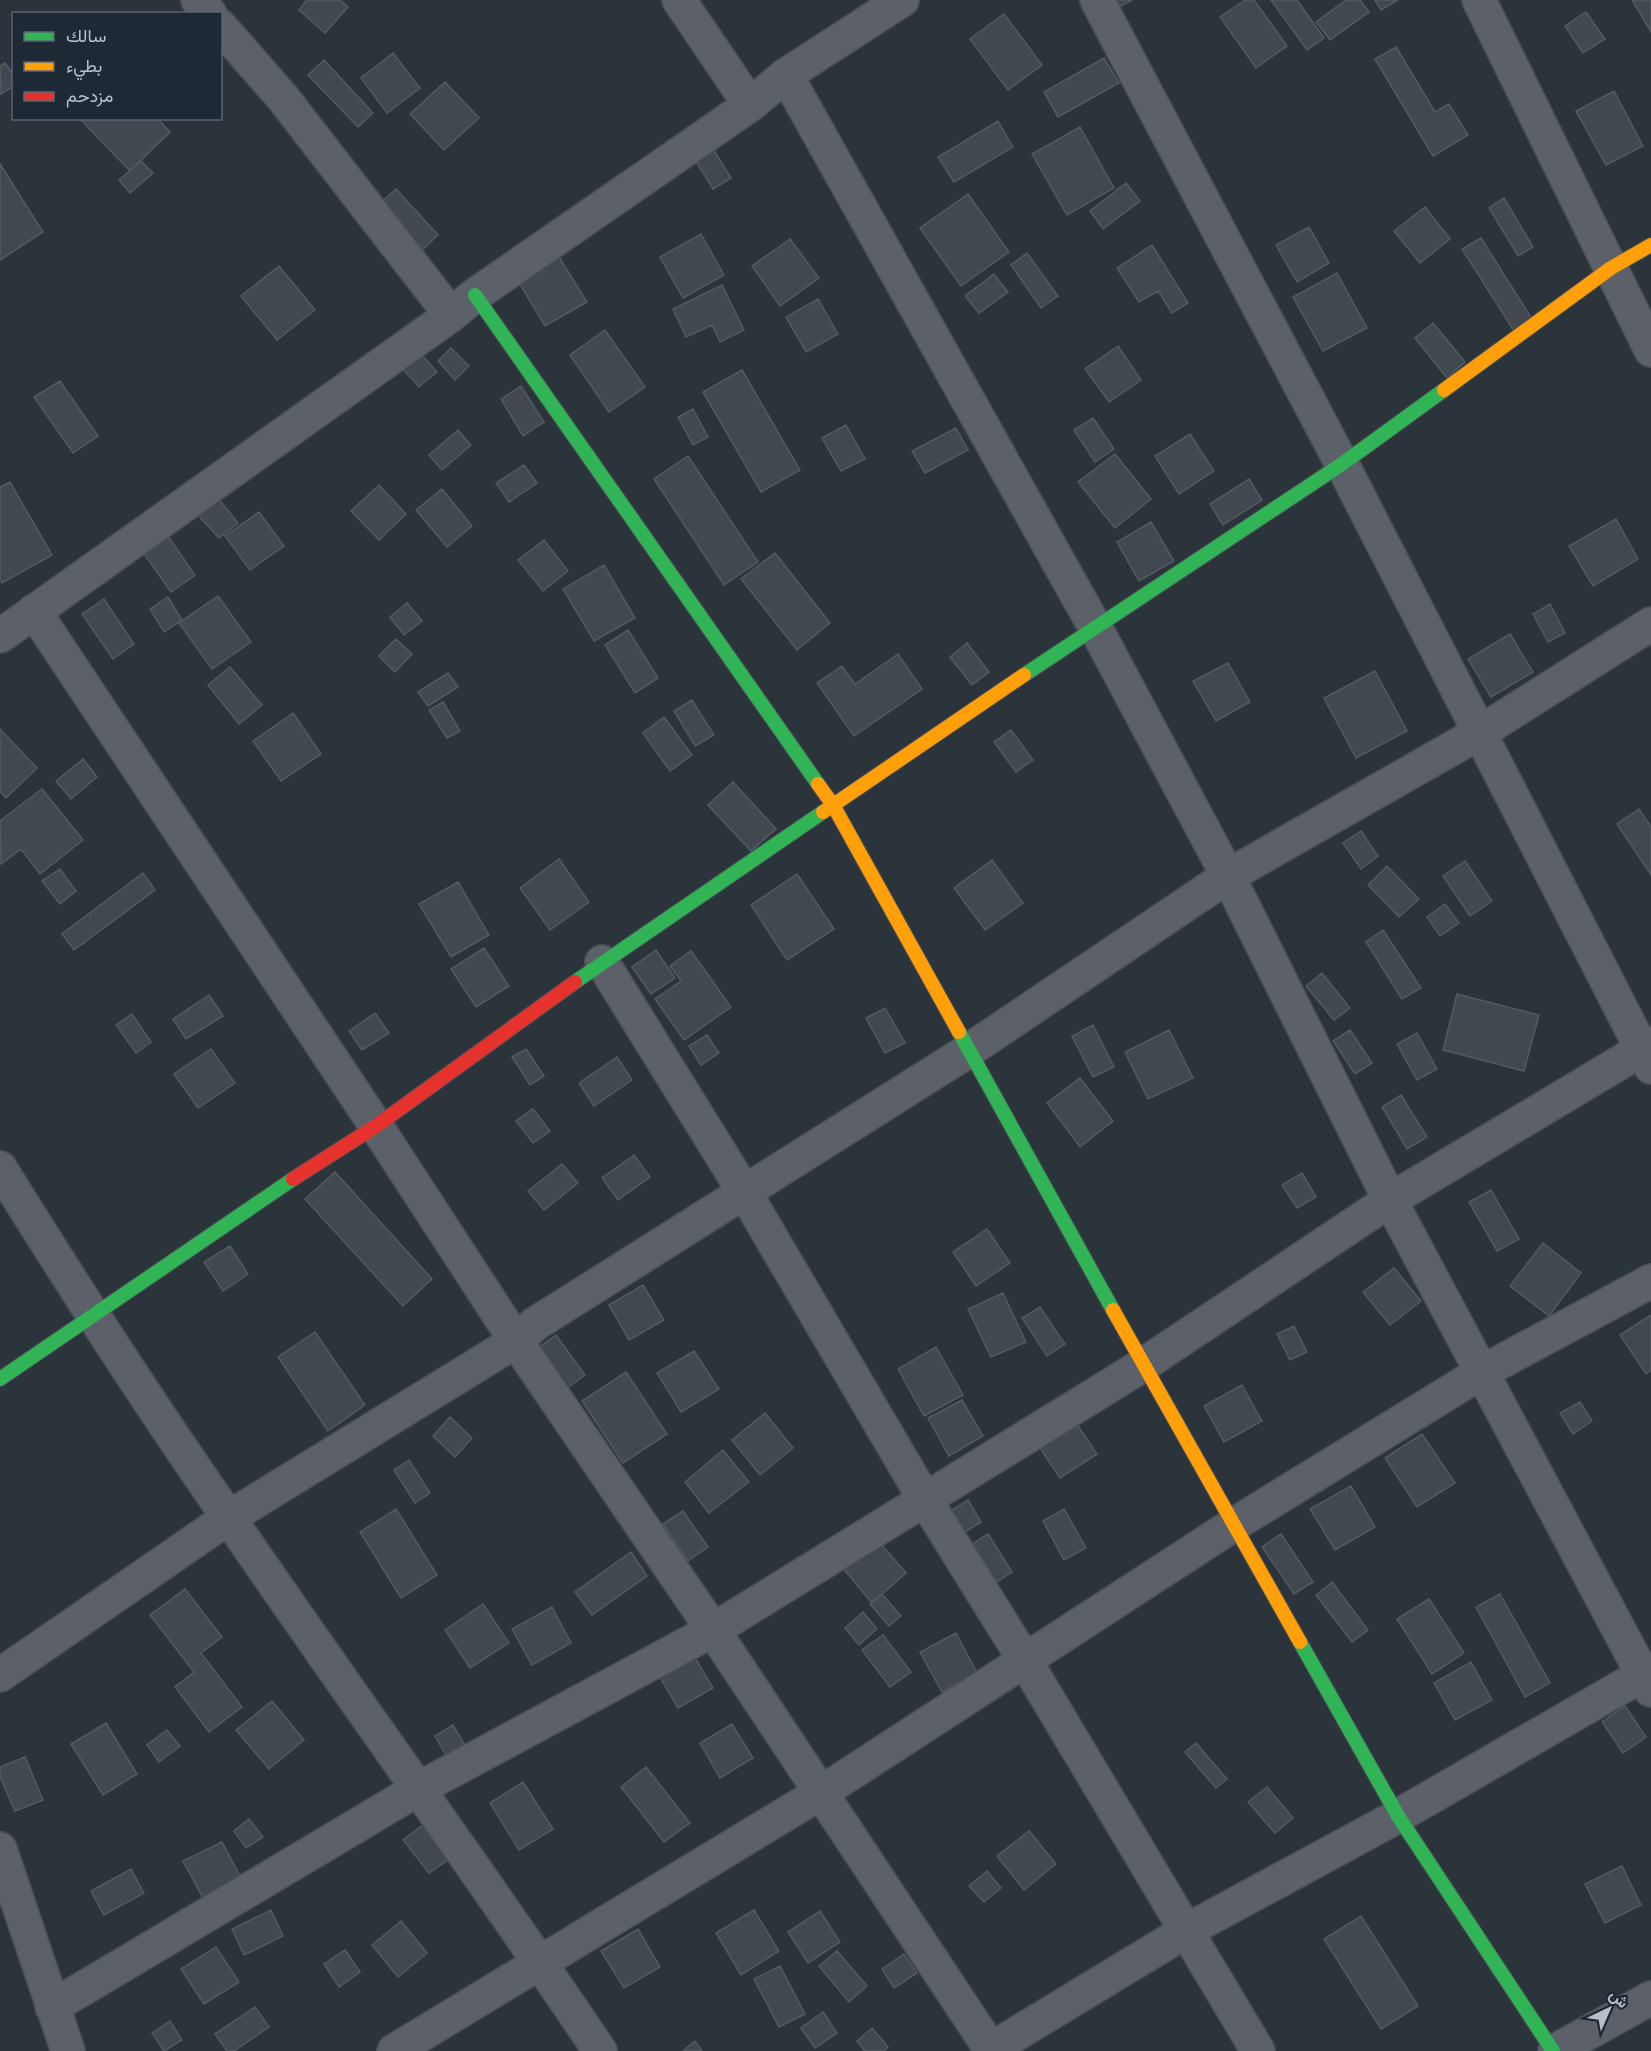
<svg xmlns="http://www.w3.org/2000/svg" width="1651" height="2051" viewBox="0 0 1651 2051" font-family="Figtree,Vazirmatn,sans-serif">
<style>
.building{fill:#42484f;stroke:#535a62;stroke-width:1.5}
.lines{fill:none;stroke-linecap:round;stroke-linejoin:round}
.street-casing{stroke:#494f55;stroke-width:36}
.fast-casing{stroke:#494f55;stroke-width:16}
.slow-casing{stroke:#494f55;stroke-width:16}
.jam-casing{stroke:#494f55;stroke-width:16}
.street{stroke:#5c6169;stroke-width:33}
.fast{stroke:#30b455;stroke-width:14}
.slow{stroke:#ff9f0a;stroke-width:14}
.jam{stroke:#e5322d;stroke-width:14}
</style>
<rect width="100%" height="100%" fill="#2b333b"/>
<path class="building" d="M307 0H340L348 7 325 33 299 10Z
M1107 0H1132L1113 10Z
M1245 0H1254L1287 46 1256 68 1220 17Z
M1271 0H1297L1324 38 1307 50Z
M1346 0H1360L1369 12 1330 40 1316 22Z
M1375 0H1398L1381 10Z
M1632 0H1651V32Z
M1586 12 1605 39 1583 53 1565 26Z
M1004 14 1042 65 1008 90 970 39Z
M1396 47 1435 112 1449 104 1468 135 1433 156 1375 59Z
M393 53 420 88 387 113 361 78Z
M1104 58 1119 83 1058 117 1044 92Z
M324 60 373 113 358 127 308 75Z
M5 63 14 75V86L1 94 0 66Z
M445 82 479 118 444 150 410 114Z
M1614 91 1643 146 1606 165 1576 111Z
M79 118H157L170 132 130 171Z
M998 121 1013 147 954 182 938 157Z
M1080 127 1114 188 1067 215 1032 154Z
M713 149 731 178 713 189 695 160Z
M141 161 153 173 130 193 119 180Z
M0 164 43 232 0 260Z
M1126 183 1140 201 1103 229 1090 211Z
M396 189 438 235 420 252 377 206Z
M968 194 1009 252 961 286 920 228Z
M1504 198 1533 247 1518 256 1489 208Z
M1425 207 1450 239 1420 263 1394 231Z
M1309 227 1329 263 1297 282 1276 245Z
M701 234 724 275 683 298 660 257Z
M1481 238 1532 319 1514 331 1462 249Z
M790 239 819 278 780 306 752 266Z
M1152 245 1188 303 1172 313 1158 291 1139 302 1117 268Z
M1027 253 1058 296 1041 308 1011 265Z
M559 257 587 302 545 326 518 281Z
M279 266 315 310 277 340 241 296Z
M1337 273 1367 328 1323 351 1293 297Z
M994 274 1008 292 979 313 965 296Z
M722 285 744 330 720 342 712 325 686 337 673 309Z
M818 299 838 334 806 352 786 317Z
M1433 323 1465 362 1447 378 1415 338Z
M605 330 645 387 609 412 570 355Z
M1118 346 1141 380 1109 402 1085 369Z
M451 348 469 366 455 380 438 361Z
M419 352 437 372 419 387 401 367Z
M742 370 800 470 761 492 703 392Z
M60 381 98 436 73 453 34 397Z
M521 386 544 422 523 436 501 399Z
M693 409 708 437 693 445 678 417Z
M1093 418 1114 449 1095 462 1074 430Z
M846 425 865 459 841 471 822 438Z
M956 428 968 450 925 473 912 451Z
M458 430 471 445 442 470 429 455Z
M1190 434 1214 471 1179 494 1155 456Z
M1115 454 1151 499 1115 528 1078 482Z
M688 456 758 562 724 585 654 479Z
M524 465 537 483 509 502 496 483Z
M1249 479 1262 500 1223 525 1210 504Z
M10 482 52 555 2 583 0 579V487Z
M379 485 406 514 379 540 351 511Z
M442 489 472 526 447 547 416 510Z
M217 497 238 523 219 538 197 514Z
M259 512 284 546 250 570 225 536Z
M1616 519 1638 559 1593 586 1569 546Z
M1151 522 1174 561 1139 581 1117 542Z
M163 529 195 575 171 592 139 547Z
M544 540 568 571 543 591 518 560Z
M775 553 830 623 797 650 741 579Z
M604 565 635 618 594 641 563 589Z
M218 596 251 642 212 669 179 623Z
M168 597 182 620 164 632 150 609Z
M104 599 134 644 113 659 82 614Z
M407 603 422 621 404 635 390 617Z
M1550 604 1565 633 1548 642 1533 614Z
M628 630 658 678 635 693 605 645Z
M1510 634 1533 672 1491 697 1468 659Z
M396 639 412 654 395 672 379 656Z
M967 643 989 672 972 685 950 657Z
M898 654 922 689 854 736 817 683 842 666 855 684Z
M1228 663 1250 702 1216 721 1193 681Z
M230 667 262 705 239 724 208 685Z
M1375 671 1407 731 1356 758 1324 698Z
M448 673 458 687 428 706 418 692Z
M692 700 714 735 695 746 674 711Z
M443 702 460 731 447 738 429 710Z
M293 713 321 754 281 781 253 741Z
M664 717 692 755 670 771 643 733Z
M0 729 37 768 6 798 0 791Z
M1011 730 1033 760 1016 772 994 742Z
M83 759 97 777 71 799 56 781Z
M733 782 776 829 751 851 708 805Z
M42 789 83 840 40 874 21 849 1 864 0 821Z
M1639 809 1651 827V875L1617 824Z
M1361 831 1378 856 1361 869 1343 843Z
M559 859 589 902 550 930 520 888Z
M992 860 1023 903 985 930 954 888Z
M1465 861 1492 901 1470 916 1443 876Z
M1387 866 1419 899 1399 917 1368 885Z
M60 869 76 891 60 904 42 881Z
M143 873 155 890 74 950 62 934Z
M797 874 834 929 787 960 751 905Z
M458 882 489 935 451 957 419 904Z
M1445 904 1459 923 1440 936 1427 917Z
M1383 930 1421 988 1402 999 1366 942Z
M484 948 509 986 476 1007 451 969Z
M656 950 675 978 651 994 632 967Z
M691 951 731 1007 684 1040 655 999 681 981 670 966Z
M1322 973 1350 1008 1334 1020 1306 986Z
M1457 994 1539 1015 1524 1071 1443 1050Z
M209 995 223 1016 186 1039 173 1019Z
M885 1008 905 1043 885 1053 866 1018Z
M375 1013 389 1033 362 1050 349 1031Z
M132 1014 151 1042 136 1053 116 1025Z
M1093 1025 1114 1067 1093 1077 1072 1036Z
M1169 1030 1193 1078 1148 1099 1125 1052Z
M1350 1030 1372 1063 1355 1074 1333 1041Z
M1417 1033 1437 1069 1417 1080 1397 1044Z
M707 1035 719 1053 701 1065 689 1046Z
M211 1049 235 1083 198 1108 174 1074Z
M526 1049 544 1076 530 1085 512 1057Z
M617 1057 632 1080 594 1106 579 1083Z
M1080 1078 1113 1121 1080 1147 1047 1103Z
M1401 1095 1427 1137 1407 1149 1382 1107Z
M533 1109 550 1131 533 1143 516 1121Z
M634 1155 650 1177 618 1200 602 1178Z
M562 1164 578 1183 544 1210 528 1191Z
M335 1172 432 1279 403 1306 305 1199Z
M1302 1173 1316 1197 1297 1208 1282 1185Z
M1491 1190 1519 1239 1497 1251 1469 1202Z
M987 1229 1010 1263 976 1286 953 1252Z
M1543 1243 1581 1273 1549 1316 1510 1286Z
M230 1246 248 1274 223 1291 204 1262Z
M1394 1268 1421 1301 1390 1325 1363 1292Z
M643 1285 664 1320 629 1340 609 1305Z
M1003 1293 1026 1342 991 1357 968 1309Z
M1040 1307 1065 1344 1047 1356 1022 1318Z
M1651 1315V1370L1646 1374 1620 1335Z
M1294 1326 1307 1352 1290 1360 1277 1334Z
M315 1332 365 1405 328 1431 278 1357Z
M556 1335 585 1375 567 1388 538 1348Z
M936 1347 963 1395 924 1416 898 1369Z
M694 1351 719 1389 681 1412 657 1373Z
M626 1372 667 1434 623 1463 582 1401Z
M1242 1385 1262 1421 1224 1442 1204 1406Z
M962 1400 983 1436 949 1456 928 1418Z
M1580 1402 1592 1421 1573 1434 1560 1413Z
M765 1413 793 1448 760 1475 732 1440Z
M450 1417 472 1438 455 1457 433 1436Z
M1072 1417 1097 1454 1060 1478 1036 1442Z
M1422 1434 1455 1483 1417 1507 1385 1458Z
M723 1450 749 1482 709 1513 685 1482Z
M409 1460 430 1493 415 1503 394 1470Z
M1351 1486 1375 1527 1335 1550 1310 1509Z
M968 1500 981 1522 965 1532 952 1510Z
M396 1509 437 1575 401 1598 360 1532Z
M1064 1509 1086 1548 1064 1560 1043 1521Z
M683 1511 708 1547 688 1561 663 1524Z
M988 1534 1012 1572 997 1582 972 1544Z
M1281 1534 1313 1582 1294 1594 1262 1547Z
M875 1537 906 1573 872 1603 841 1566Z
M631 1552 647 1576 592 1615 575 1592Z
M1332 1582 1368 1630 1352 1642 1316 1595Z
M185 1589 222 1637 201 1653 242 1707 209 1732 175 1687 194 1672 150 1615Z
M882 1594 901 1616 889 1626 870 1604Z
M1500 1594 1550 1683 1525 1697 1476 1607Z
M1429 1599 1464 1653 1432 1674 1397 1619Z
M483 1604 509 1643 470 1668 445 1630Z
M552 1607 571 1643 532 1665 512 1629Z
M863 1612 877 1629 859 1645 845 1628Z
M956 1633 977 1673 942 1692 920 1652Z
M883 1635 911 1672 890 1687 862 1650Z
M692 1653 713 1688 678 1708 658 1674Z
M1471 1662 1492 1700 1455 1720 1434 1683Z
M272 1701 304 1740 269 1769 236 1730Z
M1625 1706 1646 1737 1623 1753 1602 1722Z
M106 1723 137 1774 103 1795 71 1744Z
M732 1724 753 1758 720 1778 700 1743Z
M453 1725 466 1747 447 1757 435 1736Z
M167 1730 180 1746 159 1762 147 1745Z
M1196 1743 1227 1779 1216 1788 1185 1752Z
M25 1757 43 1800 15 1811 0 1777V1767Z
M646 1767 690 1823 664 1842 621 1787Z
M523 1782 553 1829 519 1850 490 1803Z
M1267 1787 1293 1818 1275 1833 1248 1802Z
M249 1819 263 1837 246 1848 234 1831Z
M423 1825 449 1859 429 1873 403 1840Z
M1029 1831 1056 1864 1024 1890 997 1856Z
M222 1842 241 1878 203 1898 183 1861Z
M1622 1866 1641 1905 1605 1923 1585 1884Z
M131 1869 144 1893 104 1915 91 1891Z
M987 1871 1001 1888 984 1902 969 1886Z
M271 1910 283 1936 244 1955 232 1929Z
M754 1910 779 1951 741 1975 716 1933Z
M820 1911 840 1942 808 1963 788 1932Z
M1361 1916 1418 2006 1381 2029 1324 1939Z
M401 1921 427 1953 398 1977 372 1945Z
M638 1929 660 1967 624 1988 601 1951Z
M216 1947 239 1982 204 2004 181 1969Z
M345 1950 360 1972 339 1987 324 1964Z
M837 1951 867 1986 849 2002 819 1966Z
M904 1954 917 1973 894 1988 882 1969Z
M780 1966 805 2014 779 2027 754 1979Z
M255 2007 269 2027 234 2051H227L215 2034Z
M823 2012 837 2033 815 2048 801 2028Z
M170 2021 182 2040 164 2051 152 2033Z
M872 2028 888 2047 884 2051H865L857 2041Z
M695 2041 702 2051H683Z"/>
<g class="lines">
<g class="street-casing">
<path id="street" d="M198 0 210 14
M679 0 750 105
M1097 0 1342 464 1651 1067
M1479 0 1651 350
M220 26 283 98 451 315
M786 75 1095 627 1228 876 1390 1200 1651 1690
M34 611 376 1126 516 1341 713 1630 992 2051
M0 636 451 315 475 295 750 105 786 75 902 0
M602 962 745 1193 924 1498 1024 1659 1258 2051
M0 1168C74 1287 149 1404 229 1518 351 1697 479 1871 600 2051
M0 1675 228 1518 516 1341 535 1324 968 1051 1228 876 1479 733 1651 624
M0 1849 68 2051
M52 2007 418 1789 713 1630 1143 1365 1390 1200 1651 1044
M394 2051 822 1792 1233 1525 1482 1372 1651 1281
M988 2051 1186 1931 1398 1816 1651 1670
M1555 2051 1651 1998"/>
</g>
<g class="fast-casing">
<path id="fast" d="M475 295 818 784
M1024 675 1342 464 1444 390
M575 982 823 812
M959 1032 1113 1310
M0 1379 293 1179
M1300 1642 1398 1816 1553 2051"/>
</g>
<g class="slow-casing">
<path id="slow" d="M1444 390 1611 268 1651 245
M818 784 833 805 959 1032
M823 812 1024 675
M1113 1310 1300 1642"/>
</g>
<g class="jam-casing">
<path id="jam" d="M293 1179 376 1126 575 982"/>
</g>
<use href="#street" class="street"/>
<use href="#fast" class="fast"/>
<use href="#slow" class="slow"/>
<use href="#jam" class="jam"/>
</g>
<rect x="12" y="12" width="210" height="108" fill="#1e2936" stroke="#5b6572" stroke-width="1.5"/>
<rect x="24" y="32" width="30" height="9" fill="#30b455" stroke="#5b6572" stroke-width="1.5"/>
<text x="66" y="42" font-size="18" fill="#b6bfcb">سالك</text>
<rect x="24" y="62" width="30" height="9" fill="#ff9f0a" stroke="#5b6572" stroke-width="1.5"/>
<text x="66" y="72" font-size="18" fill="#b6bfcb">بطيء</text>
<rect x="24" y="92" width="30" height="9" fill="#e5322d" stroke="#5b6572" stroke-width="1.5"/>
<text x="66" y="102" font-size="18" fill="#b6bfcb">مزدحم</text>
<g transform="translate(1609 2009) rotate(44)" stroke="#1e2936" stroke-width="4.5" paint-order="stroke">
<path d="M0-4.5L10 22L0 15L-10 22Z" fill="#b6bfcb"/>
<text y="-9" font-size="16" font-weight="bold" text-anchor="middle" fill="#b6bfcb">ش</text>
</g>
</svg>
